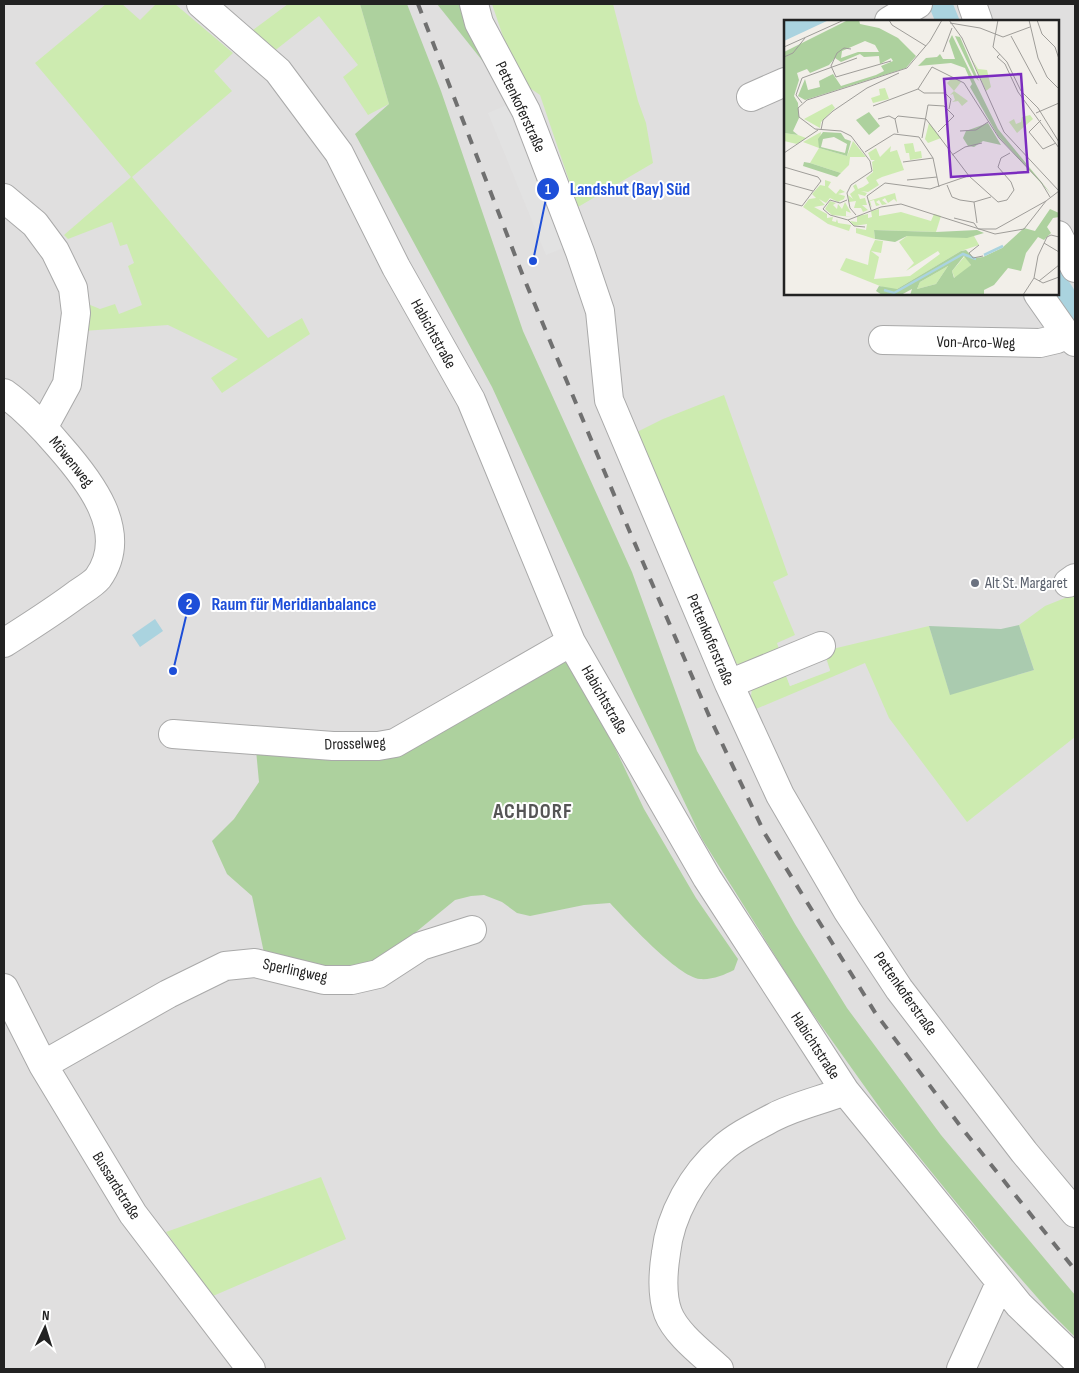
<svg xmlns="http://www.w3.org/2000/svg" width="1079" height="1373" viewBox="0 0 1079 1373" font-family="'Sofia Sans Condensed',sans-serif">
<style>
.residential{fill:#e0dfdf;fill-rule:evenodd}
.grass{fill:#cdebb0}
.forest{fill:#add19e}
.cemetery{fill:#aacbaf}
.parking{fill:#e2e2e2}
.water{fill:#aad3df}
.lines{fill:none;stroke-linecap:round;stroke-linejoin:round}
.minor-casing{stroke:#a9a9a9;stroke-width:30}
.minor{stroke:#fff;stroke-width:28}
.rail{stroke:#707070;stroke-width:4;stroke-dasharray:10 10;stroke-linecap:butt}
.worship-dot{fill:#6b7280;stroke:#fff;stroke-width:2}
.labels{text-anchor:middle;dominant-baseline:central;stroke-width:4;stroke-linejoin:round;paint-order:stroke}
.street-label{font-size:16px;fill:#222;stroke:#fff}
.worship-label{font-size:16px;fill:#5b616d;stroke:#fff;text-anchor:start}
.district-label{font-size:21px;font-weight:bold;letter-spacing:1px;fill:#555;stroke:#fff}
.inset-river{fill:none;stroke:#aad3df;stroke-width:2.5}
.inset-road{fill:none;stroke:#9f9d99;stroke-width:1}
.view{fill:#7b2cbf;fill-opacity:0.15;stroke:#7b2cbf;stroke-width:2.5}
.inset-edge{fill:none;stroke:#222;stroke-width:2.5}
.leader{fill:none;stroke:#1d4ed8;stroke-width:2}
.callout-dot{fill:#1d4ed8;stroke:#fff;stroke-width:2}
.mark-label{font-size:15px;text-anchor:middle;font-weight:bold;fill:#fff}
.callout-label{font-size:18px;text-anchor:middle;font-weight:bold;fill:#1d4ed8;stroke:#fff;stroke-width:4;stroke-linejoin:round;paint-order:stroke}
</style>
<rect width="100%" height="100%" fill="#f2efe9"/>
<path class="residential" d="M4 4H1075V1369H4ZM785 21H1058V294H785Z"/>
<path class="grass" d="M106 4H122L140 20 156 4H175L233 53 214 71 232 91 132 177 268 338 302 318 310 334 222 393 211 378 238 359 168 325 83 331V302L100 309 115 304 119 314 142 305 128 266 134 263 127 244 120 246 112 222 68 239 64 235 131 177 35 63Z
M288 4H360L389 104 368 115 343 77 358 65 319 16 273 52 253 30Z
M492 4H613L638 101 646 123 653 163 578 207 540 95 527 86 510 57Z
M724 395 788 575 773 582 795 635 777 643 780 652 743 666 733 662 637 432 663 419Z
M1075 594V737L967 822 889 718 865 663 756 709 751 697 752 687 785 673 790 686 830 670 824 651 929 626 950 694 1034 670 1019 625 1045 606Z
M321 1177 346 1239 213 1296 166 1232Z"/>
<path class="forest" d="M360 4H407L441 91 523 331 632 572 697 751 795 924 847 1008 941 1135 1075 1295V1337L1050 1312 986 1239 885 1115 803 1000 702 839 635 698 492 387 355 134 389 104Z
M437 4H466L485 64Z
M563 661 577 668 644 809 696 898 738 959 734 970C724 975 712 980 700 979 678 977 626 920 610 903L584 905 530 916 517 913 502 902 484 895 471 896 455 900 382 960 333 970 264 953 252 896 227 874 212 841 234 819 259 782 256 750 378 746Z"/>
<path class="cemetery" d="M1019 625 1034 670 950 695 929 626 1001 629Z"/>
<path class="parking" d="M507 105 563 248 546 255 488 113Z
M825 657 830 671 790 686 785 673Z"/>
<path class="water" d="M928 4H953L960 21H935Z
M1058 264 1075 291V330L1048 294H1058Z
M155 619 163 631 140 647 132 635Z"/>
<g class="lines">
<g class="minor-casing">
<path id="minor" d="M201 4 278 71 339 153 396 267 471 400 571 642 707 878 845 1091 1019 1305 1075 1359
M474 4 479 23 526 111 580 252 600 311 609 400 729 684 780 795 847 910 899 989 1024 1152 1075 1213
M972 4 978 21
M889 21 918 4
M751 97 785 82
M4 198 35 224 55 251 73 288 76 313 67 384 43 428
M1058 235 1075 268
M1038 294 1066 334 1075 342
M883 340 1040 343 1057 339 1066 334
M4 393C25 408 42 426 59 446 89 480 131 532 98 578 93 584 84 589 77 594 53 612 29 627 4 643
M1068 583 1075 578
M729 684 821 646
M173 734 333 746H378L395 743 571 642
M4 988 43 1065 133 1214 251 1369
M43 1065 168 994 225 966 255 963 324 980H352L378 974 421 946 472 930
M719 1369C703 1354 676 1334 668 1313 661 1294 663 1272 666 1253 670 1215 693 1174 722 1149 736 1136 757 1126 774 1117 795 1106 822 1100 845 1091
M961 1369 1000 1283"/>
</g>
<use href="#minor" class="minor"/>
<path class="rail" d="M418 4 523 276 620 509 710 718 765 834 876 1014 961 1127 1075 1270"/>
</g>
<circle class="worship-dot" cx="975" cy="583" r="5"/>
<g class="labels">
<g class="street-label">
<text transform="translate(520 107) rotate(65)">Pettenkoferstraße</text>
<text transform="translate(433 334) rotate(61)">Habichtstraße</text>
<text transform="translate(976 343) rotate(1)">Von-Arco-Weg</text>
<text transform="translate(71 462) rotate(51)">Möwenweg</text>
<text transform="translate(710 640) rotate(67)">Pettenkoferstraße</text>
<text transform="translate(604 700) rotate(60)">Habichtstraße</text>
<text transform="translate(355 744) rotate(-2)">Drosselweg</text>
<text transform="translate(295 971) rotate(12)">Sperlingweg</text>
<text transform="translate(905 994) rotate(55)">Pettenkoferstraße</text>
<text transform="translate(815 1046) rotate(57)">Habichtstraße</text>
<text transform="translate(116 1186) rotate(58)">Bussardstraße</text>
</g>
<g class="worship-label">
<text x="985" y="583">Alt St. Margaret</text>
</g>
<g class="district-label">
<text x="533" y="811">ACHDORF</text>
</g>
</g>
<g transform="translate(784 20)">
<rect width="275" height="275" fill="#f2efe9"/>
<path d="M188 39 194 49 203 50 207 67 202 71ZM169 57 177 62 170 71 184 81 178 86 174 81 168 82 171 80 169 74 166 75 170 71 163 63ZM101 68 105 79 89 83 87 78 96 75 95 69ZM48 84 51 88 37 102 36 108 20 99ZM246 95 249 99 233 113 225 102 218 106 230 99 232 104 237 102 238 97ZM145 103 157 118 144 123 141 119ZM37 112 35 128 63 136 69 121 82 137H66L65 145 57 153 26 143 35 128 19 122ZM0 113 14 115 22 118 13 124 0 121ZM129 123 131 132 137 131 138 138 126 140 125 133H122L120 124ZM107 126 106 132 113 130 120 150 98 157 92 160 95 165 84 172 77 171 83 173 81 176 74 174 76 179 81 178 83 185H78L84 190 79 192 77 188H70L72 181 65 182 64 175 69 179 66 174 71 170 69 166 72 164 74 169 79 167 85 163 82 158 89 152 88 142 91 140H87L84 133 92 128 96 137ZM41 160 47 162 44 167 52 174 56 169 61 172 54 174 61 176 60 179 54 182 46 178 42 183 35 179 41 185 30 187 43 194V198L49 197 48 201 52 202 53 199 54 203 67 205 65 211 44 204 19 187 25 179 32 178 28 174 36 165 41 166ZM111 173 113 182 110 179 104 183 101 178 98 180 103 184 98 185 95 180 92 182 96 185 92 186 90 180 86 181 88 188 84 181ZM46 181 52 183 49 185 53 189 54 184 58 189 61 182 67 193 62 191V196L69 197 48 195 41 189ZM95 189V196L117 192 147 201 150 194 157 196 152 212 90 210 91 219 72 213V208L82 210 83 204 70 206 66 201 73 202V196L84 194V198L88 197 87 191ZM123 216H190L195 225 177 231 113 269 106 270 56 250 62 238 84 245 86 231 91 220 99 221 97 233 87 231 95 237 90 259 126 256 156 234 154 231 122 251 130 243 115 222ZM181 236 187 245 171 259 168 251ZM164 246 152 264 133 269 136 262Z" fill="#cdebb0"/>
<path d="M64 0H75L76 4 95 8 114 18 132 36 122 48 21 80 14 76 21 59 24 70 36 67 35 61 49 54 57 66 92 55 100 51 97 46 109 41 107 38 96 44 95 36 80 37 76 34 57 42 51 38 45 45 26 53 23 49 13 53 15 60 10 76 14 83 15 98 9 111 14 115 0 113V32ZM81 21 91 25 95 32H74L57 38 58 31ZM168 15 214 109 268 175 214 116 186 67 188 64 181 48 167 43 134 46 142 38 153 37 156 34 159 39H171L165 21ZM171 16 176 17 195 61 190 56ZM85 92 96 106 85 115 72 100ZM204 103 217 125 199 121 190 127 184 126 179 118 182 111ZM39 112 57 113 61 119 67 121 63 136 35 128 34 119ZM50 117 63 124 61 133 37 127 39 119ZM20 142 26 143 57 153 53 157 19 146ZM266 189 275 193V197L269 198 263 207 267 213 260 220 254 217 242 233 237 251 224 248 210 265 200 270V275H126L128 269 117 275H98L92 271 95 266 113 269 177 231 182 230 190 238 199 237 218 228 240 208 251 211ZM180 236 187 245 170 258 168 251ZM164 246 152 264 133 269 136 262ZM90 210 152 212 193 210 200 213 183 218 123 216 111 222 91 219Z" fill="#add19e" fill-rule="evenodd"/>
<path d="M0 0H45L0 21Z" fill="#aad3df"/>
<path class="inset-river" d="M200 235 219 226M100 270 110 273 179 234 192 239"/>
<path class="inset-road" d="M105 0 108 5 142 26M165 0 178 18 220 112 275 171M214 0 209 27 223 42 237 71 254 88 275 122M245 0 254 38 263 57 275 69M253 0 258 14 271 27 275 39M166 3 196 8 219 17 246 7M227 16 253 64M0 27 60 0M67 29 60 28 53 33 47 46 52 57 107 41M159 32 168 8M216 34 213 37 221 44 234 72 275 128M0 37 9 33 21 18M18 83 12 75 18 58 73 38M89 86 134 69M165 89 167 79 161 73H140L134 69 148 47 180 63 215 118 257 162 266 177M252 93 275 83M94 99 105 96 111 99M257 100 245 112 259 129 272 123M37 110 39 100 49 91 83 68 115 53M176 111 192 110 204 102M114 113 111 99 114 96 142 99 185 156 214 182 223 180 230 170 227 162 214 147 217 138 226 133M138 118 144 85 160 86 170 96 154 112M81 132 110 114 135 117 149 138 155 167M0 133 34 110M168 135 181 127 198 123M119 142 149 138M0 147 34 157 37 161 18 186 0 181M123 160 153 157M0 163 29 171M163 165 168 177 176 180 190 182 207 177M63 180 56 183 46 180 39 189 46 195 64 200 97 187 117 184 211 214 240 209 262 181 275 171M190 182 193 203M87 190 83 176 101 163 146 169 184 156M72 195 66 188 63 173 67 165 88 151 86 141 67 116 57 111 31 109 15 97 14 88 23 80 123 48 146 21 158 0M170 198 190 203 194 209H212L262 181M64 200 70 206 81 207M260 223 275 232M195 225 185 233 189 238 199 236M250 258 259 263 275 257M255 261 275 245M239 275 250 258 254 236 263 217 267 215 275 217"/>
<path class="view" d="M237 54 244 152 167 157 160 59Z"/>
<rect width="275" height="275" class="inset-edge"/>
</g>
<path class="leader" d="M533 261L548 189M173 671L189 604"/>
<g class="callout-dot">
<circle cx="533" cy="261" r="5"/>
<circle cx="173" cy="671" r="5"/>
<circle cx="548" cy="189" r="12"/>
<circle cx="189" cy="604" r="12"/>
</g>
<g class="mark-label">
<text x="548" y="194">1</text>
<text x="189" y="609">2</text>
</g>
<g class="callout-label">
<text x="630" y="195">Landshut (Bay) Süd</text>
<text x="294" y="610">Raum für Meridianbalance</text>
</g>
<rect width="1079" height="1373" fill="none" stroke="#222222" stroke-width="10"/>
<g transform="translate(45 1328) rotate(4)" stroke="#ffffff" stroke-width="4" paint-order="stroke">
<path d="M0-4L9 19L0 12L-9 19Z" fill="#222222"/>
<text y="-8" font-size="14" font-weight="bold" text-anchor="middle" fill="#222222">N</text>
</g>
</svg>
